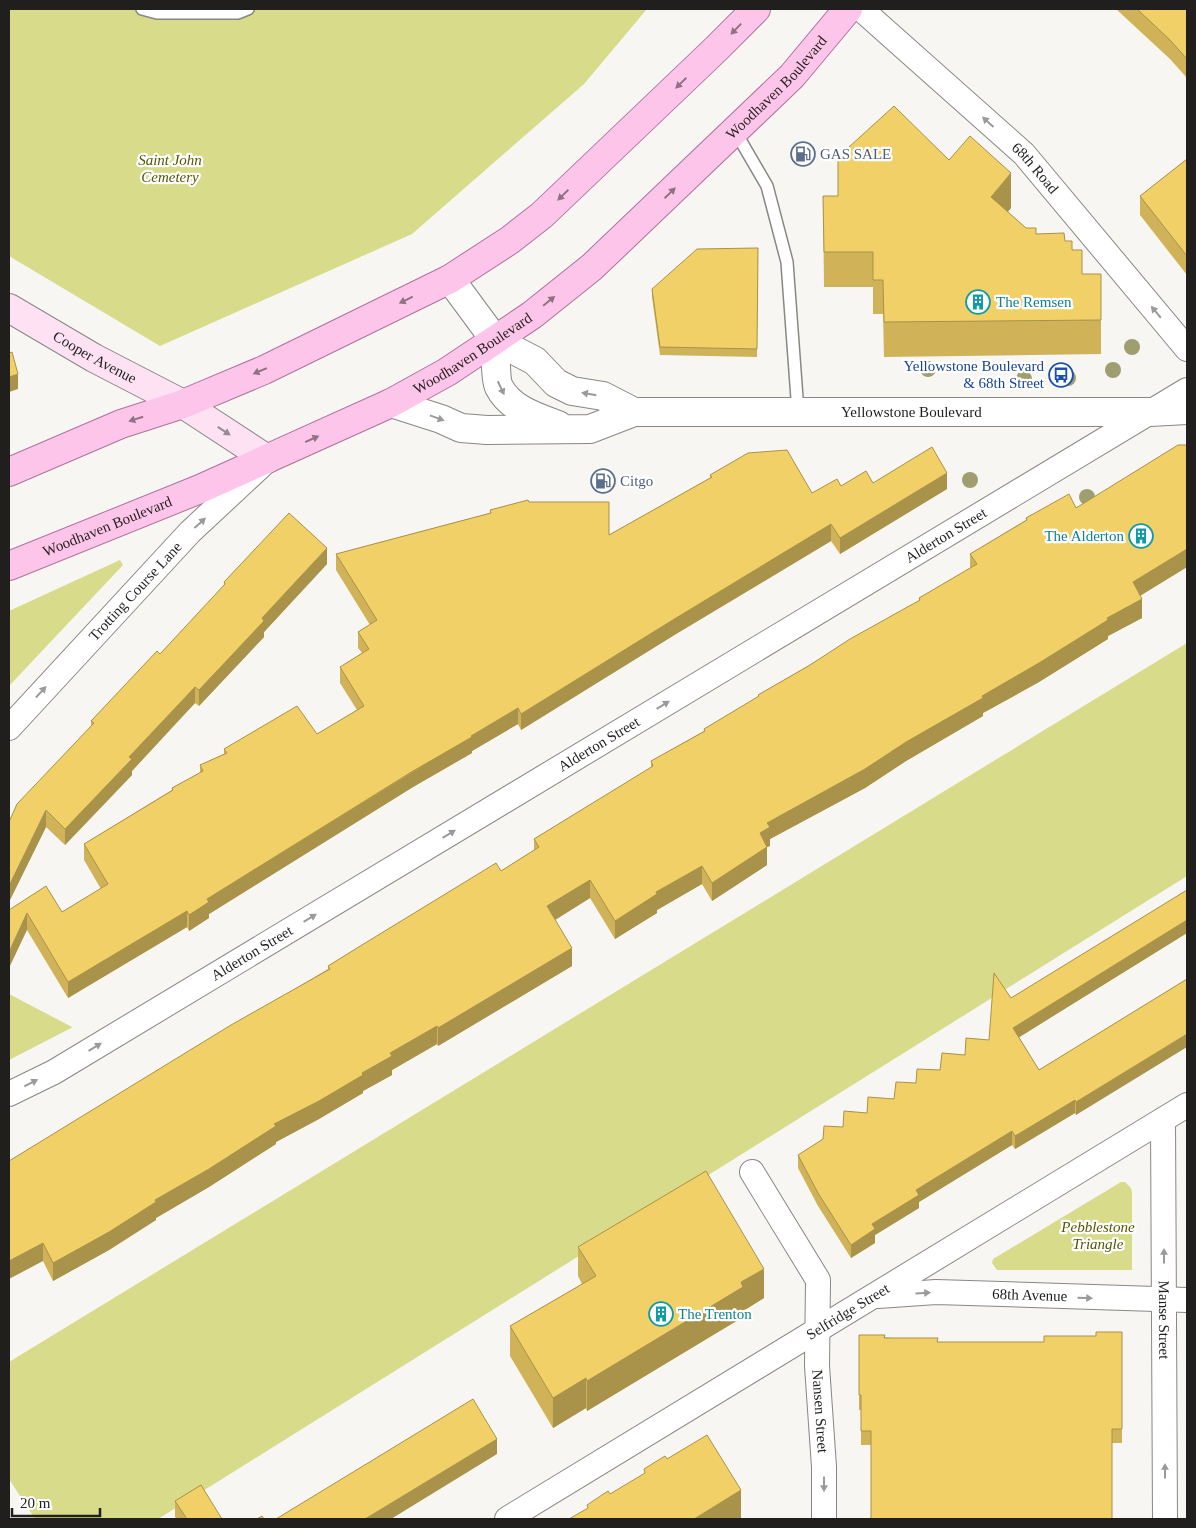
<svg xmlns="http://www.w3.org/2000/svg" width="1196" height="1528" viewBox="0 0 1196 1528" font-family="'Times New Roman',serif">
<style>
.green{fill:#d8db89}
.lines{fill:none;stroke-linecap:round;stroke-linejoin:round}
.service-casing{stroke:#888784;stroke-width:14}
.minor-casing{stroke:#888784;stroke-width:26}
.tertiary-casing{stroke:#888784;stroke-width:30}
.secondary-casing{stroke:#888784;stroke-width:30}
.primary-casing{stroke:#b0729a;stroke-width:30}
.service{stroke:#fff;stroke-width:11}
.minor{stroke:#fff;stroke-width:24}
.tertiary{stroke:#fff;stroke-width:28}
.secondary{stroke:#fee2f4;stroke-width:28}
.primary{stroke:#fec5ea;stroke-width:28}
.tree{fill:#9e9e6e}
.wall{fill:#d0b359}
.shaded-wall{fill:#a99249}
.building{fill:#f2d068;stroke:#a99249}
.oneway{fill:#8f7284}
.oneway2{fill:#9b9a9a}
.oneway3{fill:#9a8a94}
.labels{text-anchor:middle;dominant-baseline:central;stroke-width:4.5;stroke-linejoin:round;paint-order:stroke}
.street-label{font-size:15px;fill:#201f1e;stroke:#fff}
.service-label{font-size:15px;fill:#4e5e75;stroke:#fff;text-anchor:start}
.park-label{font-size:15px;font-style:italic;fill:#555602;stroke:#fff}
.culture-label{font-size:15px;fill:#0d838f;stroke:#fff;text-anchor:start}
.transit-label{font-size:15px;fill:#164399;stroke:#fff;text-anchor:end}
</style>
<rect width="100%" height="100%" fill="#f7f6f2"/>
<path class="green" d="M9 9H647L584 84 412 234 160 346 9 256Z
M120 560 123 565 9 686V611Z
M1187 643V876L158 1519H35L9 1479V1362Z
M9 994 72 1027H73L9 1060Z
M1121 1182H1125L1131 1188 1132 1193V1270H997L992 1263 993 1259Z"/>
<g class="lines">
<g class="service-casing">
<path id="service" d="M142 9 157 13H238L248 9
M735 131 767 186 787 262 798 412"/>
</g>
<g class="minor-casing">
<g id="minor">
<path id="s1" d="M861 9 1024 154 1187 349"/>
<path id="s2" d="M9 728 190 532 262 465"/>
<path id="s3" d="M9 1094 54 1072 1187 390"/>
<path id="s4" d="M1163 1120 1165 1519"/>
<path id="s5" d="M752 1172 818 1280 817 1366 824 1467V1519"/>
<path id="s6" d="M878 1296 936 1292 1187 1300"/>
<path id="s7" d="M507 1519 1187 1105"/>
</g>
</g>
<g class="tertiary-casing">
<g id="tertiary">
<path d="M450 279 495 340 535 361 556 383 572 391 603 396 634 412"/>
<path d="M495 340C496 350 495 379 499 387 510 409 537 417 558 425"/>
<path id="s8" d="M391 403 441 419 461 428 487 430 590 429 634 412H1150L1187 410"/>
</g>
</g>
<g class="secondary-casing">
<g id="secondary">
<path id="s9" d="M9 308 94 358 183 404 267 459"/>
</g>
</g>
<g class="primary-casing">
<g id="primary">
<path d="M9 472 121 424 183 404 264 370 450 279 510 240 542 215 716 49 756 9"/>
<path id="s10" d="M9 566 200 489 391 403 447 372 495 340 532 315 592 267 792 76 848 9"/>
</g>
</g>
<use href="#service" class="service"/>
<use href="#minor" class="minor"/>
<use href="#tertiary" class="tertiary"/>
<use href="#secondary" class="secondary"/>
<use href="#primary" class="primary"/>
</g>
<g class="tree">
<circle cx="1132" cy="347" r="8"/>
<circle cx="928" cy="369" r="8"/>
<circle cx="1113" cy="370" r="8"/>
<circle cx="1068" cy="378" r="8"/>
<circle cx="1024" cy="379" r="8"/>
<circle cx="970" cy="480" r="8"/>
<circle cx="1087" cy="497" r="8"/>
</g>
<path class="wall" d="M1116 9H1187V78L1170 59Z
M1187 159V275L1140 215V196Z
M949 160 1011 208 1008 212 1026 228 1036 234 1065 241 1072 250 1082 274H1101V354L884 357 883 314H873V287H824L823 196H838Z
M758 248 757 357 660 355 652 297V289Z
M1187 445V567L1140 596 1142 618 1108 636V639L1039 682 983 713V716L906 761 865 788 770 839V846L767 847V865L712 901 702 884 657 910V913L615 939 590 898 555 920 572 966 438 1046 437 1044 392 1070V1075L363 1091V1093L319 1119 276 1142V1144L209 1187 156 1218V1220L109 1250 53 1281 43 1261 9 1161 328 969V966L501 871 534 850V839L651 768V761L704 731V729L758 697V695L919 601V598L970 568V554L1026 520V518L1076 508Z
M710 475 812 493 841 486 873 483 947 489 840 554 831 541 676 634 521 730 518 724 472 751V753L413 787 209 914V918L189 931 187 927 68 998 27 930 9 910 62 912 101 889 84 860V844L172 790V788L200 773V765L224 754V749L317 734 357 710 340 683V667L362 653 358 648V632L370 625 336 570V554L490 513V510L529 502 609 535 710 478Z
M327 564 264 632V637L199 706 195 703 178 721 132 771V775L65 845 46 827 9 902V822L91 726V721L160 654 224 586V582Z
M1187 890V933L1019 1037 1039 1070 1187 979 1076 1115 1075 1113 1015 1149 1012 1145 919 1202V1208L875 1235V1243L851 1258 818 1206 798 1168V1155L867 1113 894 1099 916 1083 965 1055 989 1040 1011 998Z
M578 1247 764 1298 743 1311V1317L587 1411 586 1408 553 1428 510 1356V1326L582 1284 578 1276Z
M1122 1332V1443L861 1445V1410H859V1335L938 1342H1044L1096 1336Z
M175 1501 222 1519H177L175 1517Z"/>
<path class="shaded-wall" d="M1011 173V208L991 231V197Z
M18 374V389L9 392V377Z
M947 473V489L840 554V538Z
M831 524V541L676 634 521 730V714L676 618Z
M327 548V564L264 632V637L199 706V690L262 618Z
M1187 549V567L1133 600V582Z
M1142 599V618L1108 636V639L1039 682 983 713V716L906 761 865 788 770 839V846L767 847V865L712 901V883L760 833 767 823 906 742 1107 618Z
M195 687V703L132 771V775L65 845V829L129 757Z
M518 708V724L472 751V753L413 787 209 914V918L189 931V915L207 899 471 736Z
M46 810V827L9 902V886Z
M702 866V884L657 910V913L615 939V921L656 892Z
M590 880V898L547 925V906Z
M187 911V927L68 998V982Z
M27 913V930L9 968V952Z
M1187 920V933L1013 1041V1028Z
M572 948V966L438 1046V1028Z
M437 1026V1044L392 1070V1075L363 1091V1093L319 1119 276 1142V1144L209 1187 156 1218V1220L109 1250 53 1281V1263L155 1200 274 1124 362 1073 390 1053Z
M1187 1034V1047L1076 1115V1102Z
M1075 1100V1113L1015 1149V1136Z
M1012 1131V1145L919 1202V1208L875 1235V1243L851 1258V1245L872 1224 916 1190Z
M43 1243V1261L9 1279V1261Z
M764 1269V1298L743 1311V1317L587 1411V1381L741 1282Z
M586 1378V1408L553 1428V1398Z
M497 1439V1454L391 1519H365Z
M741 1490V1519H694Z"/>
<path class="building" d="M1137 9H1187V59L1170 40Z
M894 106 949 160 970 136 1011 173 991 197 1026 228H1036V234L1064 233 1065 241H1072V250H1082V274H1101V320L884 322 883 280H873V252H824L823 196H838V157Z
M1187 159V256L1140 196Z
M758 248 757 349 660 347 652 289 697 249Z
M12 352 18 374 9 377V353Z
M1178 445H1187V549L1133 582 1142 599 1107 618 1108 620 1039 663 982 696 983 698 906 742 865 769 767 823 770 827 760 833 767 847 712 883 702 866 656 892 657 894 615 921 590 880 547 906 572 948 438 1028 437 1026 390 1053 392 1056 362 1073 363 1075 319 1101 274 1124 276 1126 209 1169 155 1200 156 1202 109 1232 53 1263 43 1243 9 1261V1161L231 1025 330 969 328 966 357 948 483 871 496 863 501 871 539 847 534 839 653 766 651 761 705 731 704 729 759 696 758 695 810 665 850 639 920 600 919 598 977 564 970 554 1027 520 1026 518 1069 494 1076 508Z
M932 447 947 473 840 538 831 524 676 618 521 714 518 708 471 736 472 737 413 771 207 899 209 902 189 915 187 911 68 982 27 913 9 952V910L46 886 62 912 108 884 84 844 173 790 172 788 203 771 200 765 227 753 224 749 297 706 317 734 364 706 340 667 369 649 358 632 377 620 336 554 491 513 490 510 528 500 529 502H609V535L712 477 710 475 748 453 787 450 812 493 837 479 841 486 866 471 873 483Z
M289 513 327 548 262 618 264 621 199 690 195 687 178 705 129 757 132 759 65 829 46 810 9 886V822L17 804 94 723 91 721 157 651 160 654 225 584 224 582Z
M1187 890V920L1013 1028 1039 1070 1187 979V1034L1076 1102 1075 1100 1015 1136 1012 1131 916 1190 919 1195 872 1224 875 1229 851 1245 818 1193 798 1155 823 1139 824 1126 843 1127 844 1111 867 1113 868 1097 894 1099 896 1082 916 1083 917 1069 940 1070 942 1053 965 1055 966 1038 989 1040 994 973 1011 998Z
M706 1171 764 1269 741 1282 743 1287 587 1381 586 1378 553 1398 510 1326 596 1276 578 1247Z
M1096 1332H1122V1429H1112V1519H871V1431H861V1395H859V1335H885L884 1338H938L937 1342H1044V1336H1096Z
M473 1399 497 1439 365 1519H276Z
M707 1435 741 1490 694 1519H569L588 1508 587 1505 608 1491 610 1494 645 1473 644 1469 665 1456 667 1459Z
M201 1485 222 1519H187L175 1501Z
M262 1516 264 1519H257Z"/>
<defs><path id="oneway-solid" d="M-6-.8H1V-3.2L6.5 0L1 3.2V.8H-6Z" transform="scale(1.25)"/></defs>
<g class="oneway">
<use href="#oneway-solid" transform="translate(736 29) rotate(134)"/>
<use href="#oneway-solid" transform="translate(681 83) rotate(136)"/>
<use href="#oneway-solid" transform="translate(670 193) rotate(-44)"/>
<use href="#oneway-solid" transform="translate(563 195) rotate(136)"/>
<use href="#oneway-solid" transform="translate(406 300) rotate(154)"/>
<use href="#oneway-solid" transform="translate(549 301) rotate(-39)"/>
<use href="#oneway-solid" transform="translate(260 371) rotate(157)"/>
<use href="#oneway-solid" transform="translate(136 419) rotate(162)"/>
<use href="#oneway-solid" transform="translate(312 439) rotate(-24)"/>
</g>
<g class="oneway2">
<use href="#oneway-solid" transform="translate(988 122) rotate(-138)"/>
<use href="#oneway-solid" transform="translate(1156 312) rotate(-130)"/>
<use href="#oneway-solid" transform="translate(501 388) rotate(65)"/>
<use href="#oneway-solid" transform="translate(589 394) rotate(-170)"/>
<use href="#oneway-solid" transform="translate(437 418) rotate(20)"/>
<use href="#oneway-solid" transform="translate(200 523) rotate(-42)"/>
<use href="#oneway-solid" transform="translate(41 692) rotate(-47)"/>
<use href="#oneway-solid" transform="translate(663 705) rotate(-31)"/>
<use href="#oneway-solid" transform="translate(449 834) rotate(-31)"/>
<use href="#oneway-solid" transform="translate(310 918) rotate(-31)"/>
<use href="#oneway-solid" transform="translate(95 1047) rotate(-31)"/>
<use href="#oneway-solid" transform="translate(31 1083) rotate(-27)"/>
<use href="#oneway-solid" transform="translate(1164 1256) rotate(-90)"/>
<use href="#oneway-solid" transform="translate(923 1293) rotate(-3)"/>
<use href="#oneway-solid" transform="translate(1085 1298) rotate(2)"/>
<use href="#oneway-solid" transform="translate(1165 1471) rotate(-90)"/>
<use href="#oneway-solid" transform="translate(824 1484) rotate(90)"/>
</g>
<use class="oneway3" href="#oneway-solid" transform="translate(224 431) rotate(33)"/>
<defs>
<g id="fuel-ring" transform="scale(1.25)"><circle r="9.5" fill="#fff" stroke="#5c6f8a" stroke-width="1.5"/><path d="M-5.5-6h7V0h2V4h1.3V-2.5L3-4.5l.8-.8L6-3V5H2.5V1h-1V6h-7ZM-4.2-4.7v3.2H.2V-4.7Z" fill="#5c6f8a"/></g>
<g id="building-ring" transform="scale(1.25)"><circle r="9.5" fill="#fff" stroke="#0f9aa8" stroke-width="1.5"/><path d="M-4-6H4V6H1V3H-1V6H-4ZM-2.5-4.3h1.7v1.8h-1.7ZM.8-4.3h1.7v1.8H.8ZM-2.5-1h1.7V.8h-1.7ZM.8-1h1.7V.8H.8Z" fill="#0f9aa8"/></g>
<g id="bus-ring" transform="scale(1.25)"><circle r="9.5" fill="#fff" stroke="#1a4fb4" stroke-width="1.5"/><path d="M-5-6H5V4H4V6H2V4H-2V6H-4V4H-5ZM-3.5-4V0h7V-4ZM-3.5 1.2v1.5H-2V1.2ZM2 1.2v1.5H3.5V1.2Z" fill="#1a4fb4"/></g>
</defs>
<g fill-rule="evenodd">
<use href="#fuel-ring" x="803" y="154"/>
<use href="#building-ring" x="978" y="302"/>
<use href="#bus-ring" x="1061" y="375"/>
<use href="#fuel-ring" x="603" y="481"/>
<use href="#building-ring" x="1141" y="536"/>
<use href="#building-ring" x="661" y="1314"/>
</g>
<g class="labels">
<g class="street-label">
<text stroke="none"><textPath href="#s10" startOffset="916">Woodhaven Boulevard</textPath></text>
<text stroke="none"><textPath href="#s1" startOffset="236">68th Road</textPath></text>
<text stroke="none"><textPath href="#s10" startOffset="511">Woodhaven Boulevard</textPath></text>
<text stroke="none"><textPath href="#s9" startOffset="99">Cooper Avenue</textPath></text>
<text stroke="none"><textPath href="#s8" startOffset="528">Yellowstone Boulevard</textPath></text>
<text stroke="none"><textPath href="#s10" startOffset="106">Woodhaven Boulevard</textPath></text>
<text stroke="none"><textPath href="#s3" startOffset="1091">Alderton Street</textPath></text>
<text stroke="none"><textPath href="#s2" startOffset="186">Trotting Course Lane</textPath></text>
<text stroke="none"><textPath href="#s3" startOffset="686">Alderton Street</textPath></text>
<text stroke="none"><textPath href="#s3" startOffset="281">Alderton Street</textPath></text>
<text stroke="none"><textPath href="#s6" startOffset="152">68th Avenue</textPath></text>
<text stroke="none"><textPath href="#s7" startOffset="399">Selfridge Street</textPath></text>
<text stroke="none"><textPath href="#s4" startOffset="200">Manse Street</textPath></text>
<text stroke="none"><textPath href="#s5" startOffset="258">Nansen Street</textPath></text>
</g>
<g class="service-label">
<text x="820" y="154">GAS SALE</text>
<text x="620" y="481">Citgo</text>
</g>
<g class="park-label">
<text x="170" y="160">Saint John<tspan x="170" dy="17">Cemetery</tspan></text>
<text x="1098" y="1227">Pebblestone<tspan x="1098" dy="17">Triangle</tspan></text>
</g>
<g class="culture-label">
<text x="996" y="302">The Remsen</text>
<text x="1124" y="536" text-anchor="end">The Alderton</text>
<text x="678" y="1314">The Trenton</text>
</g>
<g class="transit-label">
<text x="1044" y="366">Yellowstone Boulevard<tspan x="1044" dy="17">&amp; 68th Street</tspan></text>
</g>
</g>
<rect width="1196" height="1528" fill="none" stroke="#201f1e" stroke-width="20"/>
<path d="M12 1508v8h88v-8" fill="none" stroke="#201f1e" stroke-width="2.5"/>
<text x="20" y="1508" font-size="15" fill="#201f1e" stroke="#ffffff" stroke-width="4" paint-order="stroke">20 m</text>
</svg>
